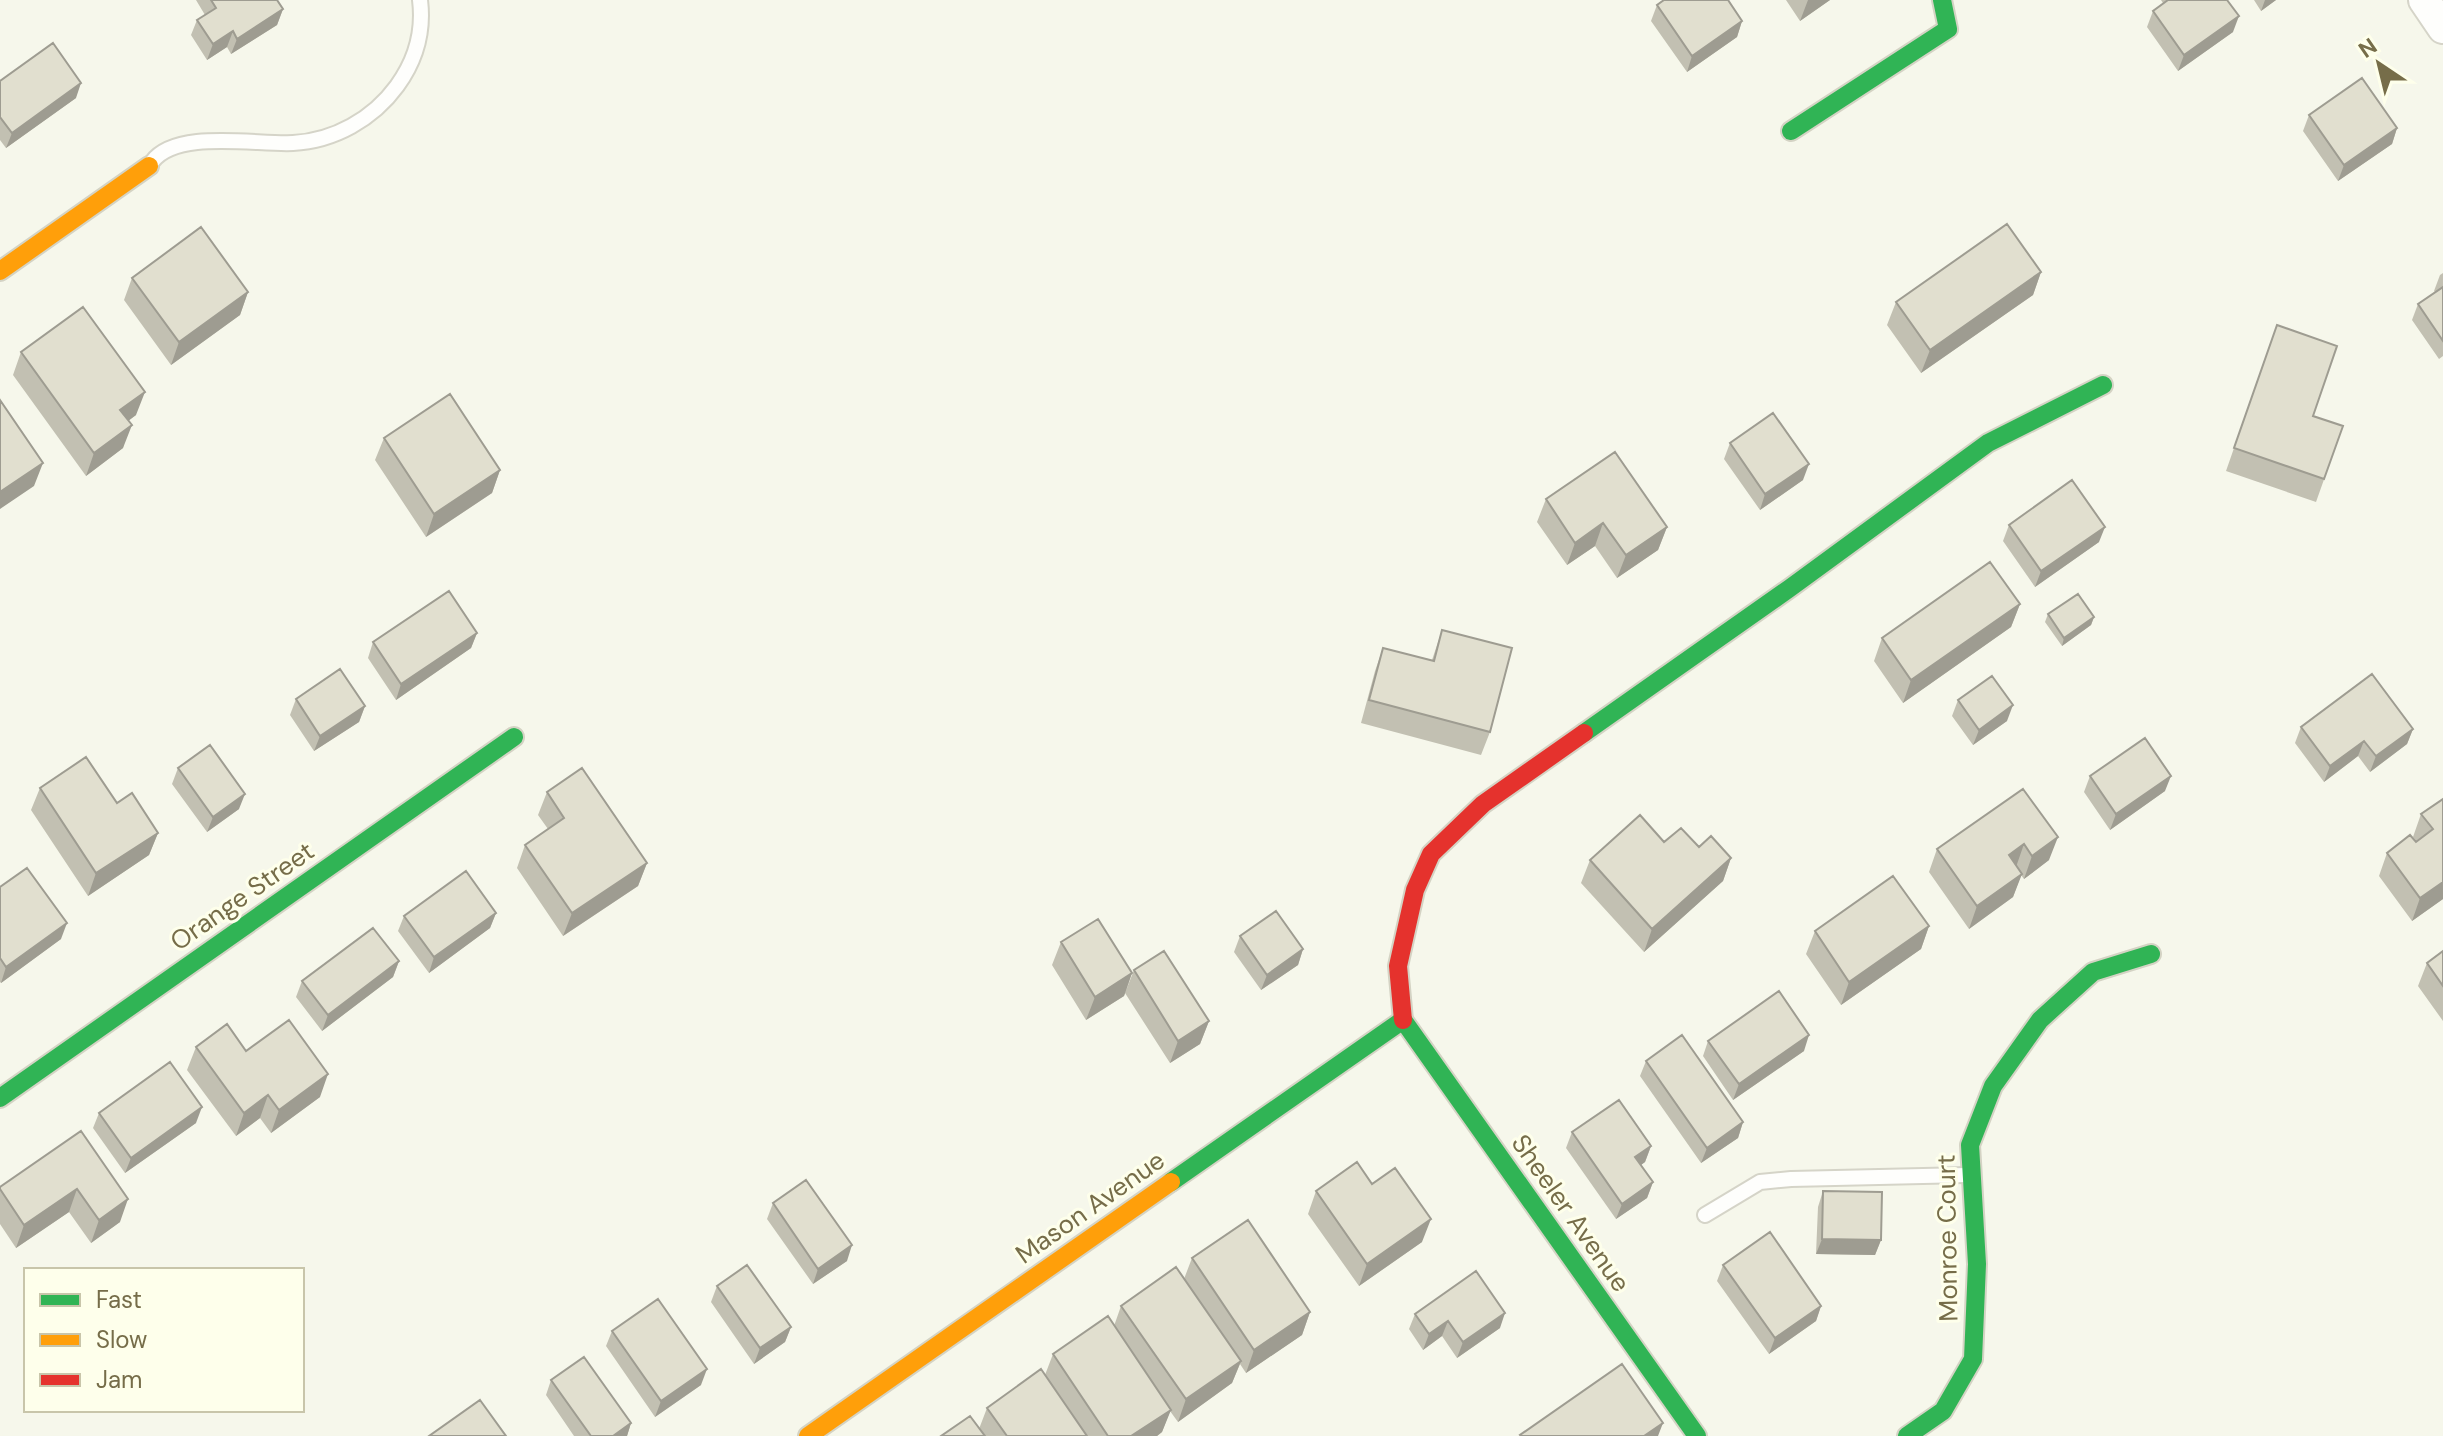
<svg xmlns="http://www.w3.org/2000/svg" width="2443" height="1436" viewBox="0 0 2443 1436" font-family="'DM Sans',sans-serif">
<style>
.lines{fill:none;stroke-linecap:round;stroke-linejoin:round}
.lane-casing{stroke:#d5d4c8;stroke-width:18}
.street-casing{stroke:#d5d4c8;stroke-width:34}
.fast-casing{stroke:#d4d3c4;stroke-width:22}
.slow-casing{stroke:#d4d3c4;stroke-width:22}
.jam-casing{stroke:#d4d3c4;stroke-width:22}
.lane{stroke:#fefefc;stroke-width:14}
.street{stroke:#fefefc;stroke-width:30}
.fast{stroke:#30b455;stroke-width:18}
.slow{stroke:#ff9f0a;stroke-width:18}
.jam{stroke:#e5322d;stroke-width:18}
.wall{fill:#c2c0b2}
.shaded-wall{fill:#9e9c91}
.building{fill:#e1dfcf;stroke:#9e9c91;stroke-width:2}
.labels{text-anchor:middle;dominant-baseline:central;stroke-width:6;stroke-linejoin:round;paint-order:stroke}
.street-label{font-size:26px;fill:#766d49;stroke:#feffeb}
</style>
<rect width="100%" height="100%" fill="#f6f7eb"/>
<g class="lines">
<g class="lane-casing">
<path id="lane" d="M152 162C176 129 256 145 293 143 334 141 373 119 397 86 416 60 424 32 420 0
M1705 1215 1760 1182 1791 1179 1967 1175"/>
</g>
<g class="street-casing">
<path id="street" d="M2424 0 2443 28"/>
</g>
<g class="fast-casing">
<path id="fast" d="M1791 131 1948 29 1942 0
M1584 733 1790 588 1988 443 2103 385
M1403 1020 1697 1436
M0 1098 514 737
M1171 1182 1403 1020
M1907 1436 1943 1411 1973 1359 1977 1264 1970 1145 1993 1086 2040 1020 2093 972 2151 954"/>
</g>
<g class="slow-casing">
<path id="slow" d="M0 271 149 166
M808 1436 1171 1182"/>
</g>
<g class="jam-casing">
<path id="jam" d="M1403 1020 1398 966 1415 890 1431 854 1483 804 1584 733"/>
</g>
<use href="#lane" class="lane"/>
<use href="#street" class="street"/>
<use href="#fast" class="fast"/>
<use href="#slow" class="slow"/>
<use href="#jam" class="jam"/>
</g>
<path class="wall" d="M196 0H277L283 9 277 25 231 54 227 47 207 60 191 35 197 20 205 15Z
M1786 0H1830L1800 21Z
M2161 0H2227L2233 32 2178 71 2147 27 2153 11 2163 3Z
M2254 0H2276L2261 11Z
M1657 5 1742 21 1737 37 1687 72 1651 21Z
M0 81 76 98 6 148 0 140Z
M2309 115 2397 128 2392 144 2338 181 2303 131Z
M2041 272 2033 295 1921 373 1887 325 1896 302Z
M2443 273V356L2439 359 2412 320 2418 304 2435 292 2434 291 2440 275Z
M132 278 248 292 240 315 171 365 124 300Z
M2277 325 2313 416 2343 426 2316 502 2226 471Z
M21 352 136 415 128 421 123 448 86 476 13 375Z
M384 438 500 470 492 493 426 537 375 460Z
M1730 443 1803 480 1760 510 1724 459Z
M1546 499 1667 527 1658 550 1617 578 1595 546 1567 565 1537 522Z
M2009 525 2099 542 2035 587 2003 541Z
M2020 604 2011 627 1903 703 1874 661 1882 638Z
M2048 614 2094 617 2091 625 2062 646 2045 622Z
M1442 630 1490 732 1481 755 1361 723 1375 671 1383 648 1432 660Z
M477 633 471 648 396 700 368 658 373 642Z
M296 699 365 706 359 722 314 751 290 715Z
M1958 700 2007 721 1973 745 1952 716Z
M2301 727 2413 729 2407 744 2370 772 2358 756 2324 782 2295 743Z
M178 768 239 809 207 832 172 784Z
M2090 776 2165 791 2110 830 2084 792Z
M40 788 158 833 149 855 88 896 31 810Z
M2023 789 2049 860 2024 879 2021 875 2013 897 1969 929 1929 872 1937 849Z
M547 792 647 863 638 886 563 936 517 868 525 845 548 829 538 815Z
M2443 799V899L2412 921 2379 876 2387 853 2417 842 2413 837 2421 814Z
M1699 847 1731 858 1723 881 1644 952 1581 883 1590 860Z
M0 887 61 939 1 983 0 982Z
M496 913 490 928 429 973 398 931 404 916Z
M1929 926 1921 949 1841 1005 1806 954 1815 931Z
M1240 936 1303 949 1298 965 1261 990 1234 952Z
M1061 942 1132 973 1124 996 1086 1020 1052 965Z
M2443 951V1021L2418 986 2427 963Z
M399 961 393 977 322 1031 296 997 302 981Z
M1134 970 1209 1021 1200 1044 1170 1063 1125 993Z
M1708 1041 1804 1051 1733 1100 1703 1056Z
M196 1047 246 1051 320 1097 271 1133 260 1118 236 1136 187 1070Z
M1646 1061 1743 1122 1738 1138 1701 1163 1640 1076Z
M99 1113 196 1123 125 1173 93 1128Z
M81 1131 120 1222 91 1243 69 1212 16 1248 0 1224V1187Z
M1572 1132 1651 1146 1645 1162 1641 1165 1653 1182 1647 1198 1616 1219 1566 1148Z
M1372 1184 1422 1242 1359 1286 1308 1214 1316 1191Z
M1823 1191 1881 1240 1875 1255 1816 1254 1818 1207Z
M773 1203 847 1261 813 1284 767 1219Z
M1192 1258 1310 1312 1302 1335 1246 1373 1240 1364 1232 1383 1178 1422 1170 1411 1162 1432 1157 1436H941L979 1429 987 1408 1045 1375 1053 1354 1114 1326 1121 1306 1184 1279Z
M1723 1265 1821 1306 1816 1321 1769 1354 1717 1281Z
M717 1286 791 1327 785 1342 754 1364 711 1302Z
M1415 1314 1500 1328 1457 1358 1442 1336 1423 1350 1409 1329Z
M612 1331 701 1385 655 1417 606 1346Z
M551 1380 631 1423 627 1436H574L546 1395Z"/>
<path class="shaded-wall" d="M1808 0H1830L1800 21Z
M2265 0H2276L2261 11Z
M283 9 277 25 231 54 237 39Z
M2239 16 2233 32 2178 71 2184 55Z
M1742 21 1737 37 1687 72 1692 56Z
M233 31 227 47 207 60 213 44Z
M81 83 76 98 6 148 12 133Z
M2397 128 2392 144 2338 181 2344 165Z
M2041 272 2033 295 1921 373 1930 350Z
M248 292 240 315 171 365 179 342Z
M145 392 136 415 112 433 120 410Z
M132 425 123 448 86 476 94 453Z
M43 463 34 486 0 509V492Z
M1809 464 1803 480 1760 510 1765 494Z
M500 470 492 493 426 537 434 514Z
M1603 523 1595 546 1567 565 1575 543Z
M1667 527 1658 550 1617 578 1626 555Z
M2105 527 2099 542 2035 587 2041 571Z
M2020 604 2011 627 1903 703 1911 680Z
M2094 617 2091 625 2062 646 2064 638Z
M477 633 471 648 396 700 401 684Z
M2013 705 2007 721 1973 745 1979 730Z
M365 706 359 722 314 751 320 736Z
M2413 729 2407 744 2370 772 2376 756Z
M2364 741 2358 756 2324 782 2330 766Z
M2171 776 2165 791 2110 830 2116 814Z
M245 794 239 809 207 832 213 817Z
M158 833 149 855 88 896 96 873Z
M2058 837 2049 860 2024 879 2032 856Z
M2024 844 2016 867 2009 855Z
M1731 858 1723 881 1644 952 1652 929Z
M647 863 638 886 563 936 572 913Z
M2022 874 2013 897 1969 929 1977 906Z
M2443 882V899L2412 921 2420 898Z
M496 913 490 928 429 973 434 957Z
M67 923 61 939 1 983 6 967Z
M1929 926 1921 949 1841 1005 1849 982Z
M1303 949 1298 965 1261 990 1267 975Z
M399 961 393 977 322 1031 328 1015Z
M1132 973 1124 996 1086 1020 1095 997Z
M1209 1021 1200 1044 1170 1063 1178 1041Z
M1809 1035 1804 1051 1733 1100 1739 1084Z
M328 1074 320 1097 271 1133 279 1110Z
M268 1095 260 1118 236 1136 244 1113Z
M202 1107 196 1123 125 1173 131 1158Z
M1743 1122 1738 1138 1701 1163 1707 1148Z
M1651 1146 1645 1162 1630 1173 1635 1157Z
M1653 1182 1647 1198 1616 1219 1622 1204Z
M77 1189 69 1212 16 1248 24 1225Z
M128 1199 120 1222 91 1243 99 1220Z
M1431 1219 1422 1242 1359 1286 1367 1264Z
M1822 1239 1881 1240 1875 1255 1816 1254Z
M852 1245 847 1261 813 1284 818 1269Z
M1821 1306 1816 1321 1769 1354 1775 1338Z
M1310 1312 1302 1335 1246 1373 1254 1350Z
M1505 1313 1500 1328 1457 1358 1463 1342Z
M1448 1321 1442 1336 1423 1350 1429 1334Z
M791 1327 785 1342 754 1364 760 1348Z
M1241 1361 1232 1383 1178 1422 1186 1399Z
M707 1369 701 1385 655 1417 661 1401Z
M1171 1410 1162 1432 1157 1436H1131Z
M631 1423 627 1436H613Z
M1663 1423 1658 1436H1644Z"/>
<path class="building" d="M211 0H277L283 9 237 39 233 31 213 44 197 20 216 8Z
M1664 0H1728L1742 21 1692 56 1657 5Z
M2168 0H2227L2239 16 2184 55 2153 11Z
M53 43 81 83 12 133 0 117V81Z
M2362 78 2397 128 2344 165 2309 115Z
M2007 224 2041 272 1930 350 1896 302Z
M201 227 248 292 179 342 132 278Z
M2443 287V341L2418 304Z
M83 307 145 392 120 410 132 425 94 453 21 352Z
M2277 325 2337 346 2313 416 2343 426 2324 479 2234 448Z
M450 394 500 470 434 514 384 438Z
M0 400 43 463 0 492Z
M1773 413 1809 464 1765 494 1730 443Z
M1615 452 1667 527 1626 555 1603 523 1575 543 1546 499Z
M2072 480 2105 527 2041 571 2009 525Z
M1990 562 2020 604 1911 680 1882 638Z
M449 591 477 633 401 684 373 642Z
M2078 594 2094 617 2064 638 2048 614Z
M1442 630 1512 648 1490 732 1369 700 1383 648 1434 661Z
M340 669 365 706 320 736 296 699Z
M2372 674 2413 729 2376 756 2364 741 2330 766 2301 727Z
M1992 676 2013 705 1979 730 1958 700Z
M2145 738 2171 776 2116 814 2090 776Z
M210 745 245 794 213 817 178 768Z
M86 757 117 803 132 793 158 833 96 873 40 788Z
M582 768 647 863 572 913 525 845 564 818 547 792Z
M2023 789 2058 837 2032 856 2024 844 2009 855 2022 874 1977 906 1937 849Z
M2443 799V882L2420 898 2387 853 2410 835 2416 842 2433 829 2421 814Z
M1640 815 1664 842 1681 828 1699 847 1711 836 1731 858 1652 929 1590 860Z
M27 868 67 923 6 967 0 958V887Z
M466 871 496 913 434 957 404 916Z
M1893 876 1929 926 1849 982 1815 931Z
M1276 911 1303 949 1267 975 1240 936Z
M1098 919 1132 973 1095 997 1061 942Z
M373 928 399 961 328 1015 302 981Z
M1164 951 1209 1021 1178 1041 1134 970Z
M2443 951V986L2427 963Z
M1779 991 1809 1035 1739 1084 1708 1041Z
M289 1020 328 1074 279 1110 268 1095 244 1113 196 1047 227 1024 246 1051Z
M1682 1035 1743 1122 1707 1148 1646 1061Z
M170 1062 202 1107 131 1158 99 1113Z
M1619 1100 1651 1146 1635 1157 1653 1182 1622 1204 1572 1132Z
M81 1131 128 1199 99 1220 77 1189 24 1225 0 1189V1187Z
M1357 1162 1372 1184 1395 1168 1431 1219 1367 1264 1316 1191Z
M806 1180 852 1245 818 1269 773 1203Z
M1823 1191 1882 1192 1881 1240 1822 1239Z
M1248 1220 1310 1312 1254 1350 1192 1258Z
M1770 1232 1821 1306 1775 1338 1723 1265Z
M747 1265 791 1327 760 1348 717 1286Z
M1176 1267 1241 1361 1186 1399 1121 1306Z
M1476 1271 1505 1313 1463 1342 1448 1321 1429 1334 1415 1314Z
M658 1299 707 1369 661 1401 612 1331Z
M1108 1316 1171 1410 1131 1436H1108L1053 1354Z
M584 1357 631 1423 613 1436H591L551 1380Z
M1622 1364 1663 1423 1644 1436H1521L1520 1435Z
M1041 1369 1087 1436H1007L987 1408Z
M480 1400 506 1436H429Z
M970 1416 985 1436H941Z"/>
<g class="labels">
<g class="street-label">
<text transform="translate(242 896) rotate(-35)">Orange Street</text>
<text transform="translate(1090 1207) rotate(-35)">Mason Avenue</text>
<text transform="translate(1571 1213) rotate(55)">Sheeler Avenue</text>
<text transform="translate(1947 1238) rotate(-91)">Monroe Court</text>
</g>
</g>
<rect x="24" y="1268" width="280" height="144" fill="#feffeb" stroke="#c8c5aa" stroke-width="2"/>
<rect x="40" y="1294" width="40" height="12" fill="#30b455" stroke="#c8c5aa" stroke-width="2"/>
<text x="96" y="1308" font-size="24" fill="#766d49">Fast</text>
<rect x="40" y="1334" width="40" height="12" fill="#ff9f0a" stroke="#c8c5aa" stroke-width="2"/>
<text x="96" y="1348" font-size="24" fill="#766d49">Slow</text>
<rect x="40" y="1374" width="40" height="12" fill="#e5322d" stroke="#c8c5aa" stroke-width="2"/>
<text x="96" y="1388" font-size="24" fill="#766d49">Jam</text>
<g transform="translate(2379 64) rotate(325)" stroke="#feffeb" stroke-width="6" paint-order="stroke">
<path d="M0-6L14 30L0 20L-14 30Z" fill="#766d49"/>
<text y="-12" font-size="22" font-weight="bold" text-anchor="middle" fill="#766d49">N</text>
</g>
</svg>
